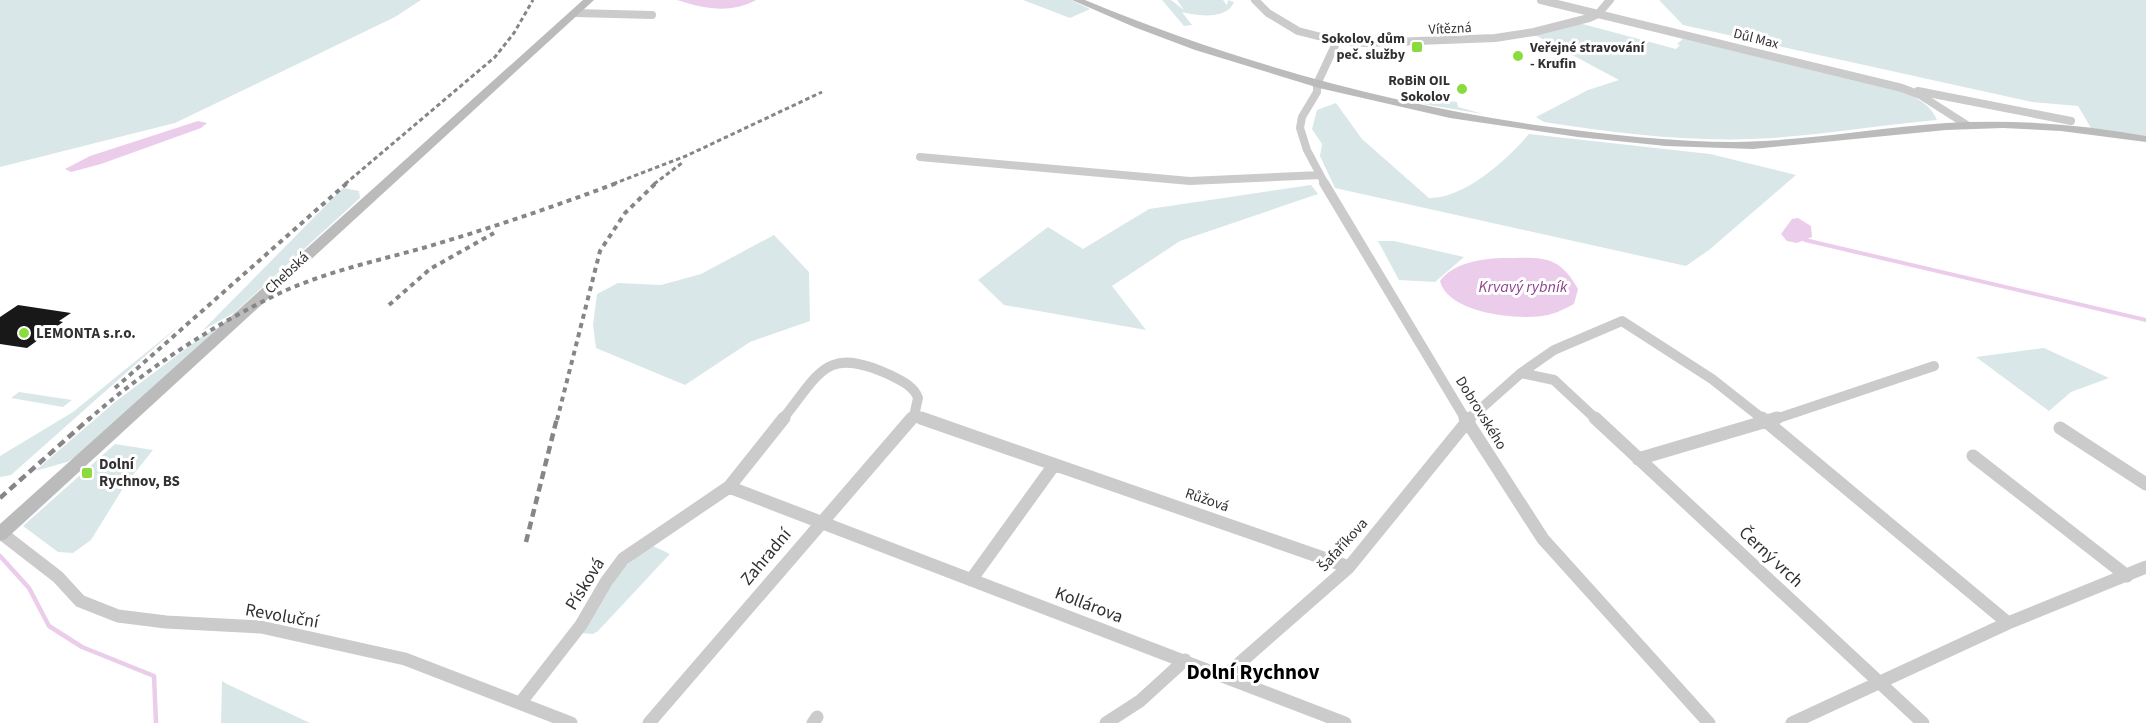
<svg xmlns="http://www.w3.org/2000/svg" width="2146" height="723" viewBox="0 0 2146 723" font-family="'Source Sans 3',sans-serif">
<style>
.green{fill:#dae7e8}
.water{fill:#ebcdeb}
.lines{fill:none;stroke-linecap:round;stroke-linejoin:round}
.stream-far1{stroke:#ebcdeb;stroke-width:4}
.stream{stroke:#ebcdeb;stroke-width:4.5}
.building{fill:#181818}
.street-far2{stroke:#cbcbcb;stroke-width:8}
.street-far1{stroke:#cbcbcb;stroke-width:10}
.street{stroke:#cbcbcb;stroke-width:13}
.secondary{fill:#bbb;fill-rule:evenodd}
.rail-far2{stroke:#868686;stroke-width:3;stroke-dasharray:4.5 3;stroke-linecap:butt}
.rail-far1{stroke:#868686;stroke-width:4;stroke-dasharray:5 4.5;stroke-linecap:butt}
.rail{stroke:#868686;stroke-width:4.5;stroke-dasharray:8 5;stroke-linecap:butt}
.poi-dot{fill:#8adc3e;stroke:#fff;stroke-width:2}
.labels{text-anchor:middle;dominant-baseline:central;stroke-width:6;stroke-linejoin:round;paint-order:stroke}
.far-street-label{font-size:14px;fill:#313131;stroke:#fff}
.far-poi-label{font-size:14px;font-weight:bold;fill:#313131;stroke:#fff;text-anchor:end}
.street-label{font-size:15px;fill:#313131;stroke:#fff}
.poi-label{font-size:15px;font-weight:bold;fill:#313131;stroke:#fff;text-anchor:start}
.water-label{font-size:16px;font-style:italic;fill:#8e428f;stroke:#fff}
.near-street-label{font-size:18px;fill:#313131;stroke:#fff}
.near-quarter-label{font-size:21px;font-weight:bold;fill:#000;stroke:#fff}
</style>
<rect width="100%" height="100%" fill="#fff"/>
<path class="green" d="M0 0H421L395 17 175 123 0 167Z
M1023 0H1071L1090 9 1070 18Z
M1162 0H1171L1184 10 1177 0H1223L1227 5 1228 0 1234 2C1227 20 1197 16 1182 12L1192 25 1184 26Z
M1659 0H2146V138L2091 128 2078 106 2032 102 1683 25Z
M1579 23 1676 49 1680 45 1677 44 1683 39 1892 87C1910 95 1929 101 1937 120 1882 125 1828 134 1773 138 1696 143 1620 134 1544 122L1536 117 1588 90 1619 80 1535 35Z
M1423 95 1424 98 1457 102 1458 107 1483 114 1411 102 1413 98Z
M1336 103 1362 139 1429 198C1464 199 1508 159 1529 134L1710 154 1796 175 1709 250 1686 266 1335 188 1320 156 1322 144 1312 129 1317 110Z
M1311 185 1318 194 1180 241 1112 286 1146 330 1004 305 978 280 1048 227 1083 249 1149 209Z
M343 188 359 191 360 198 234 313 203 330Z
M774 235 809 272 810 321 750 342 685 385 596 348 593 325 597 294 618 283 661 285 701 274Z
M1378 241H1394L1464 257 1435 282 1399 280Z
M180 325 11 475 0 477V456L73 412Z
M219 327 82 453 67 462 35 471 115 402 204 335Z
M2044 348 2109 378 2071 392 2049 411 1976 357Z
M19 392 72 400 63 407 11 398Z
M115 444 153 450 125 485 91 540 73 553 58 552 23 526Z
M651 545 670 554 598 631 593 634 580 633 622 569Z
M222 681 227 684 310 723H221Z"/>
<path class="water" d="M677 0H756C730 14 705 9 677 0Z
M198 121 207 123 201 128 101 164 71 172 65 169 90 156Z
M1798 218 1811 226 1812 237 1797 243 1787 241 1781 234 1792 219Z
M1501 258C1539 258 1558 252 1578 289L1574 304C1566 308 1557 313 1548 315 1521 321 1448 314 1440 281 1453 263 1480 259 1501 258Z"/>
<g class="lines">
<path class="stream-far1" d="M1805 240 2146 320"/>
<path class="stream" d="M0 556 29 588 49 626 82 647 154 676 156 723"/>
</g>
<path class="building" d="M18 305 71 313 59 321 63 322 27 348 0 344V317Z"/>
<g class="lines">
<path class="street-far2" d="M1255 0 1268 13 1298 31 1337 41 1367 43 1495 38 1534 32 1589 18 1598 14 1610 0
M1541 0 1902 88 1920 95 1967 125
M575 13 652 15
M1918 91 2071 121
M920 157 1190 181 1320 175
M1325 184 1307 150 1300 128 1302 117 1317 92V84L1337 41"/>
<path class="street-far1" d="M1324 183 1466 420
M1521 373 1554 380 1597 420
M914 416 925 420
M782 420C820 373 825 345 890 375 900 380 914 386 918 398L914 416 911 420
M1468 420 1521 373 1554 350 1622 321 1712 379 1764 420
M1773 420 1934 366"/>
<path class="street" d="M921 418 1349 567
M1465 418 1543 539 1709 723
M1595 418 1923 723
M1762 418 2008 623
M2060 428 2146 484
M1973 456 2127 576
M1638 459 1777 418
M729 487 1345 723
M1 533 58 577 80 601 118 616 166 622 261 627 405 659 571 723
M971 580 1054 465
M1226 675 1349 567 1470 418
M521 702 581 625 606 582 623 559 729 487 784 418
M649 723 912 418
M813 723 817 717
M1106 723 1140 701 1185 660
M1792 723 2008 623 2146 567"/>
<path class="secondary" d="M583 0H594L6 539 0 541V524Z
M1072 0H1085C1235 62 1389 105 1551 127 1612 135 1673 142 1735 142 1806 141 1875 128 1946 123 2013 119 2080 124 2146 136V142L2061 131 2003 128 1946 130 1753 149 1666 146 1578 137 1450 118 1319 88 1195 50 1134 27Z"/>
<path class="rail-far2" d="M345 184 495 57 514 33 533 0
M613 184 686 156 822 92
M654 184 682 163"/>
<path class="rail-far1" d="M389 305 430 269 494 233
M115 388 347 183
M88 420C146 369 211 326 280 293 325 272 376 261 423 248 488 229 553 207 617 183
M557 420 600 251 625 213 656 183"/>
<path class="rail" d="M0 498 90 418
M526 542 557 418"/>
</g>
<g class="poi-dot">
<rect x="1411" y="41" width="12" height="12" rx="3"/>
<circle cx="1518" cy="56" r="6"/>
<circle cx="1462" cy="89" r="6"/>
<circle cx="24" cy="333" r="6"/>
<rect x="81" y="467" width="12" height="12" rx="3"/>
</g>
<g class="labels">
<g class="far-street-label">
<text transform="translate(1450 29) rotate(-3)">Vítězná</text>
<text transform="translate(1756 39) rotate(14)">Důl Max</text>
</g>
<g class="far-poi-label">
<text x="1405" y="39">Sokolov, dům<tspan x="1405" dy="16">peč. služby</tspan></text>
<text x="1530" y="48" text-anchor="start">Veřejné stravování<tspan x="1530" dy="16">- Krufin</tspan></text>
<text x="1450" y="81">RoBiN OIL<tspan x="1450" dy="16">Sokolov</tspan></text>
</g>
<g class="street-label">
<text transform="translate(287 273) rotate(-43)">Chebská</text>
<text transform="translate(1481 413) rotate(58)">Dobrovského</text>
<text transform="translate(1207 500) rotate(19)">Růžová</text>
<text transform="translate(1343 545) rotate(-48)">Šafaříkova</text>
</g>
<g class="poi-label">
<text x="36" y="333">LEMONTA s.r.o.</text>
<text x="99" y="464">Dolní<tspan x="99" dy="17">Rychnov, BS</tspan></text>
</g>
<g class="water-label">
<text x="1523" y="287">Krvavý rybník</text>
</g>
<g class="near-street-label">
<text transform="translate(766 557) rotate(-50)">Zahradní</text>
<text transform="translate(1771 557) rotate(43)">Černý vrch</text>
<text transform="translate(585 584) rotate(-58)">Písková</text>
<text transform="translate(1089 605) rotate(21)">Kollárova</text>
<text transform="translate(282 616) rotate(10)">Revoluční</text>
</g>
<g class="near-quarter-label">
<text x="1253" y="672">Dolní Rychnov</text>
</g>
</g>
</svg>
